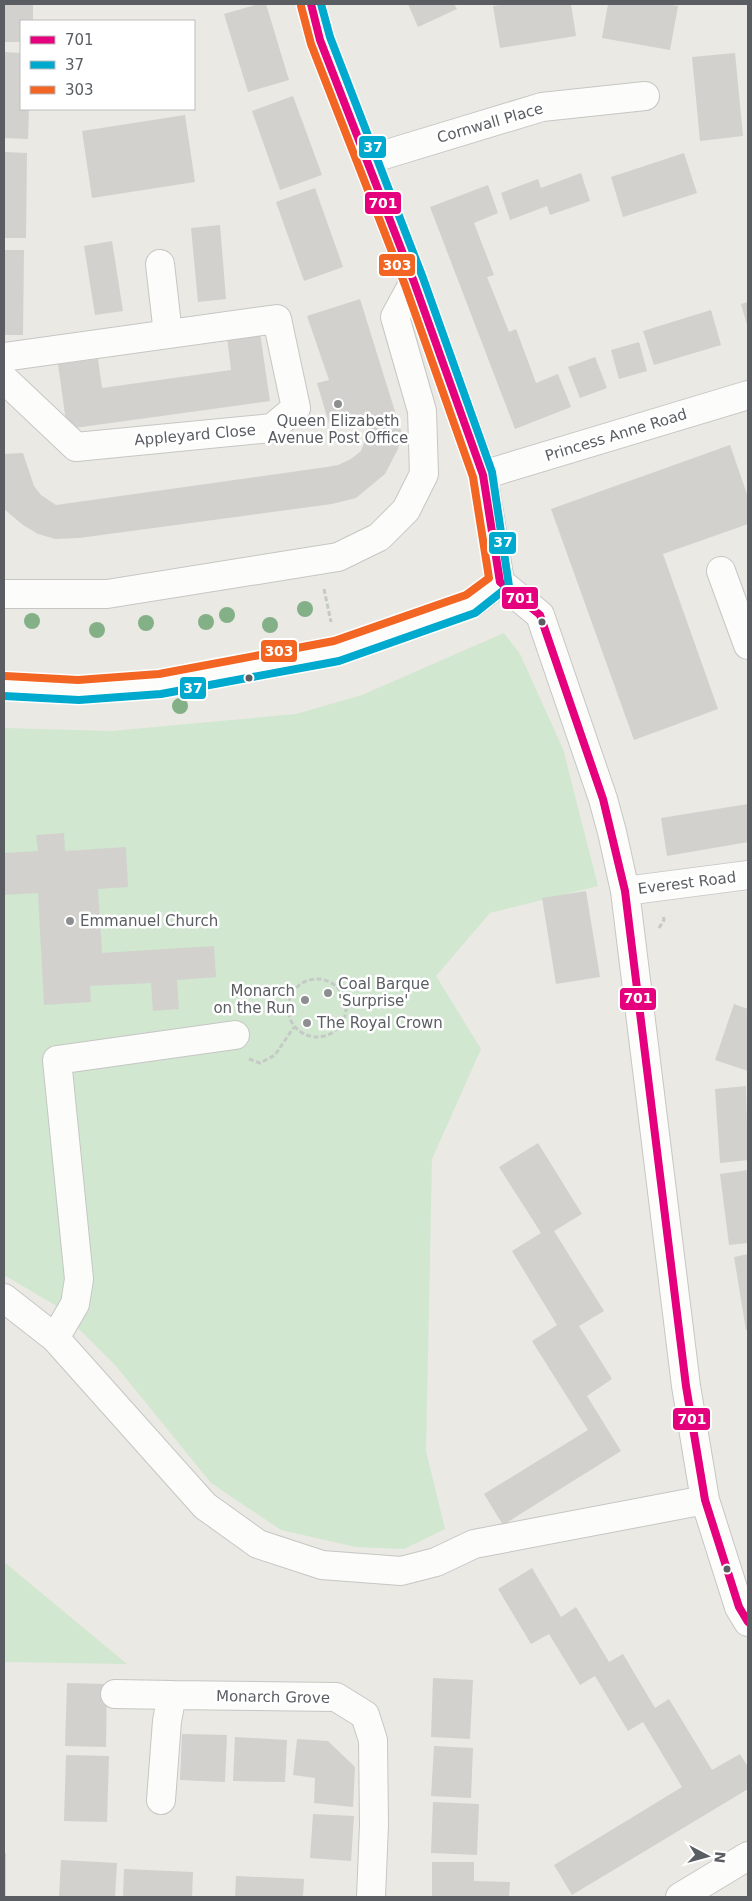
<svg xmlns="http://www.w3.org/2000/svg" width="752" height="1901" viewBox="0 0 752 1901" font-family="'DejaVu Sans',sans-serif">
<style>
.green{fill:#d1e7d0}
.building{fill:#d2d1ce}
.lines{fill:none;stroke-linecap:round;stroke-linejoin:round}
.minor-casing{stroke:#c6c6c5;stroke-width:30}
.path{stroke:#c5cac7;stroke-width:3;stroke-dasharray:5 2.5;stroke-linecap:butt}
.minor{stroke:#fcfcfb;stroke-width:28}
.bus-1-casing{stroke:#fff;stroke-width:11}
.bus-2-casing{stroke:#fff;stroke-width:11}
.bus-3-casing{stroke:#fff;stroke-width:11}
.bus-1{stroke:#e5007d;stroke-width:8}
.bus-2{stroke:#00a9ce;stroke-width:8}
.bus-3{stroke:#f26522;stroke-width:8}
.tree{fill:#84b088}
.poi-dot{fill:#8c8e90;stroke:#fff;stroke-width:2}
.bus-dot{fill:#5a5d62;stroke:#fff;stroke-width:2}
.labels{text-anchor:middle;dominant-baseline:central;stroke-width:5;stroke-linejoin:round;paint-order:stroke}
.street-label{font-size:15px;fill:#5a5d62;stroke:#fff}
.poi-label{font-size:15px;fill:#5a5d62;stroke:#fff;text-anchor:start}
.line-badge{stroke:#fff;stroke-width:2}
.badge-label{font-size:14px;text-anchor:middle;font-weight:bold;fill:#fff}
</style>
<rect width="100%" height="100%" fill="#eae9e4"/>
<path class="green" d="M504 633 520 654 563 749 598 886 490 913 436 976 481 1049 432 1159 426 1451 445 1529 404 1549 356 1547 281 1530 211 1483 116 1366 55 1305 4 1275V728L111 731 296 714 362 695Z
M4 1562 127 1664 4 1662Z"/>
<path class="building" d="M4 4H33V21H21V42H4Z
M259 4H266L289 80 248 92 224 14Z
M408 4H454L457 9 418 27Z
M507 4H571L576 36 500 48 493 6Z
M608 4H665L678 6 670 50 602 38Z
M4 52 21 53V109H29L28 139 4 138Z
M735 53 743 136 700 141 692 57Z
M293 96 322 175 280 190 252 111Z
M185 115 195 182 92 198 82 131Z
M4 152 27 153 26 238H4Z
M684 153 697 193 623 217 611 177Z
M581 173 590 201 550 215 547 206 510 220 501 193 538 179 541 188Z
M488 185 498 213 474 223 494 275 487 277 509 332 516 329 536 383 558 374 571 407 515 429 430 207Z
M315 188 343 267 304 281 276 202Z
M220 225 226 299 198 302 191 228Z
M112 241 123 311 95 315 84 246Z
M4 250H24L23 335H4Z
M360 299 402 434 398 449 385 474 356 498 332 504 79 538 55 539 38 534 23 525 5 510 4 454 23 453 34 486 41 495 56 505 327 467 338 465 351 459 361 451 367 435 365 416 330 427 317 383 329 380 307 316Z
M748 302V328L741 304Z
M711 310 721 345 654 365 643 331Z
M260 333 270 401 67 429 58 364 98 359 102 388 231 370 227 337Z
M639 342 647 371 619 379 611 350Z
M595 357 607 388 580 398 568 367Z
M730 445 748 497V524L663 554 718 709 634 740 551 509Z
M748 804V842L667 856 661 818Z
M64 833 65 851 126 847 128 887 98 889 102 953 214 946 216 977 177 980 179 1009 153 1011 151 983 90 986 91 1002 44 1005 38 893 4 895V853L38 851 36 835Z
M586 891 600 977 556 984 542 898Z
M734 1004 748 1009V1071L715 1060Z
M746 1086 748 1160 720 1163 715 1089Z
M538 1143 582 1214 554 1231 604 1311 579 1326 612 1379 587 1396 621 1451 503 1525 484 1494 588 1430 532 1341 557 1325 512 1251 541 1233 499 1167Z
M748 1170V1243L729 1245 720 1174Z
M748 1254V1330H746L734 1257Z
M532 1568 561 1617 576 1607 609 1662 623 1654 655 1708 669 1699 712 1770 740 1754 748 1767V1789L572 1895 554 1865 682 1787 643 1722 628 1731 595 1676 580 1685 549 1634 531 1644 498 1589Z
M433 1678 473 1680 470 1739 431 1737Z
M67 1683 107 1684 106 1747 65 1746Z
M182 1734 227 1735 225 1782 180 1780Z
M235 1737 287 1740 285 1782 233 1781Z
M297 1739 328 1741 355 1767 353 1807 314 1803 315 1778 293 1775Z
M434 1746 473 1748 471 1798 431 1796Z
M66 1755 109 1756 107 1822 64 1821Z
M433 1802 479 1804 477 1855 431 1853Z
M313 1814 354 1816 351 1861 310 1858Z
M4 1853H6V1897H4Z
M61 1860 117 1863 115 1897H59Z
M432 1862H474V1881L510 1882 509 1897H432Z
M124 1869 193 1872 192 1897H123Z
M236 1876 304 1879 303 1897H235Z"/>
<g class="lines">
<g class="minor-casing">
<path id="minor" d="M311 4 320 40 414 282 483 475 500 582 540 615 603 799 612 832 625 891 686 1386 705 1500 739 1607 748 1622
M367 160 542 107 645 96
M160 264 168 334
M4 357 277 319 296 408 272 428 76 447 4 379
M483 475 748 395
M721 571 748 645
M4 594H107L338 557 379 537 406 510 424 474 422 411 395 317 414 282
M4 686 78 690 160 684 337 651 471 604 500 582
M625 891 748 875
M4 1298 55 1338 205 1506 258 1544 322 1565 401 1571 436 1562 474 1544 705 1500
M55 1338 75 1304 79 1279 57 1060 235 1035
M115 1694 172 1695
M161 1800 167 1721 172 1695 336 1697 365 1715 373 1740 374 1825 371 1897
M680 1897 748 1856"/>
</g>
<path class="path" d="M324 589 331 622
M659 928 664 920 663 915
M288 1008a29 29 0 1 1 58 0a29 29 0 1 1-58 0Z
M249 1059 260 1063 275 1055 294 1027"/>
<use href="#minor" class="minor"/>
<g class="bus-1-casing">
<path id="bus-1" d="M311 4 320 40 414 282 483 475 500 582 540 615 603 799 625 891 686 1386 705 1500 739 1607 748 1622"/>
</g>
<g class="bus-2-casing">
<path id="bus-2" d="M4 696 79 700 161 694 339 661 475 613 509 586 492 472 423 278 330 37 321 4"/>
</g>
<g class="bus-3-casing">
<path id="bus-3" d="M5 676 78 680 159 674 334 641 466 595 489 578 473 477 405 285 311 44 301 6"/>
</g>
<use href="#bus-1" class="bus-1"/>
<use href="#bus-2" class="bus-2"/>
<use href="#bus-3" class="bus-3"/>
</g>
<g class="tree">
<circle cx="305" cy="609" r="8"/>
<circle cx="227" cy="615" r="8"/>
<circle cx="32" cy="621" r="8"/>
<circle cx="206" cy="622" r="8"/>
<circle cx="146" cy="623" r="8"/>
<circle cx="270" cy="625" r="8"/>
<circle cx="97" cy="630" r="8"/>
<circle cx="180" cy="706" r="8"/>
</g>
<g class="poi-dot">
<circle cx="338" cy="404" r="5"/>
<circle cx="70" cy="921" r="5"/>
<circle cx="328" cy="993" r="5"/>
<circle cx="305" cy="1000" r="5"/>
<circle cx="307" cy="1023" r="5"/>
</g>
<g class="bus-dot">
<circle cx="542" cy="622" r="4.5"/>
<circle cx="249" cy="678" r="4.5"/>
<circle cx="727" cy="1569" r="4.5"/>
</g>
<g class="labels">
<g class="street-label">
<text transform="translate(490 123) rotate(-16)">Cornwall Place</text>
<text transform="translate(195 435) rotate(-5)">Appleyard Close</text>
<text transform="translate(616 435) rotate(-17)">Princess Anne Road</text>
<text transform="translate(687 883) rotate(-7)">Everest Road</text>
<text transform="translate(273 1697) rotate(1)">Monarch Grove</text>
</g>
<g class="poi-label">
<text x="338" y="421" text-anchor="middle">Queen Elizabeth<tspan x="338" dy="17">Avenue Post Office</tspan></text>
<text x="80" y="921">Emmanuel Church</text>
<text x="338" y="984">Coal Barque<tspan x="338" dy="17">'Surprise'</tspan></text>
<text x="295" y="991" text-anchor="end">Monarch<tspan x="295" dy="17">on the Run</tspan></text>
<text x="317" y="1023">The Royal Crown</text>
</g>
</g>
<g class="line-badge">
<rect x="358" y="135" width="29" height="24" rx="5" fill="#00a9ce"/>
<rect x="364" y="191" width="38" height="24" rx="5" fill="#e5007d"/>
<rect x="378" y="253" width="38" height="24" rx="5" fill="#f26522"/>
<rect x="488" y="531" width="29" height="24" rx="5" fill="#00a9ce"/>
<rect x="501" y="586" width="38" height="24" rx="5" fill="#e5007d"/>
<rect x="260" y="639" width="38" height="24" rx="5" fill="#f26522"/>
<rect x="179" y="676" width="28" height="24" rx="5" fill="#00a9ce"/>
<rect x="619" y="987" width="38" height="24" rx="5" fill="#e5007d"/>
<rect x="672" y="1407" width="39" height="24" rx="5" fill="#e5007d"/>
</g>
<g class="badge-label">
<text x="373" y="152">37</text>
<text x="383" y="208">701</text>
<text x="397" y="270">303</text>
<text x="503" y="547">37</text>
<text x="520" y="603">701</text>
<text x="279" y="656">303</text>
<text x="193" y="693">37</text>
<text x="638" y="1003">701</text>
<text x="692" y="1424">701</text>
</g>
<rect width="752" height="1901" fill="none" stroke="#5a5d62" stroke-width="10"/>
<rect x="20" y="20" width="175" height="90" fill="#ffffff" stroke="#bdbec0"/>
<rect x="30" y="36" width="25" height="8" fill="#e5007d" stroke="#bdbec0"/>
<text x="65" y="45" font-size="15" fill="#5a5d62">701</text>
<rect x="30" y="61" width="25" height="8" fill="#00a9ce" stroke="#bdbec0"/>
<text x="65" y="70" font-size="15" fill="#5a5d62">37</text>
<rect x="30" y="86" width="25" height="8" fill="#f26522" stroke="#bdbec0"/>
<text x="65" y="95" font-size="15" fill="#5a5d62">303</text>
<g transform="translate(707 1856) rotate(96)" stroke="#ffffff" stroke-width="4" paint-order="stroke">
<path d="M0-4L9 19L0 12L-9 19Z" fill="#5a5d62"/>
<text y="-8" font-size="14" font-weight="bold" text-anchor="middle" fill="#5a5d62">N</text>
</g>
</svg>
